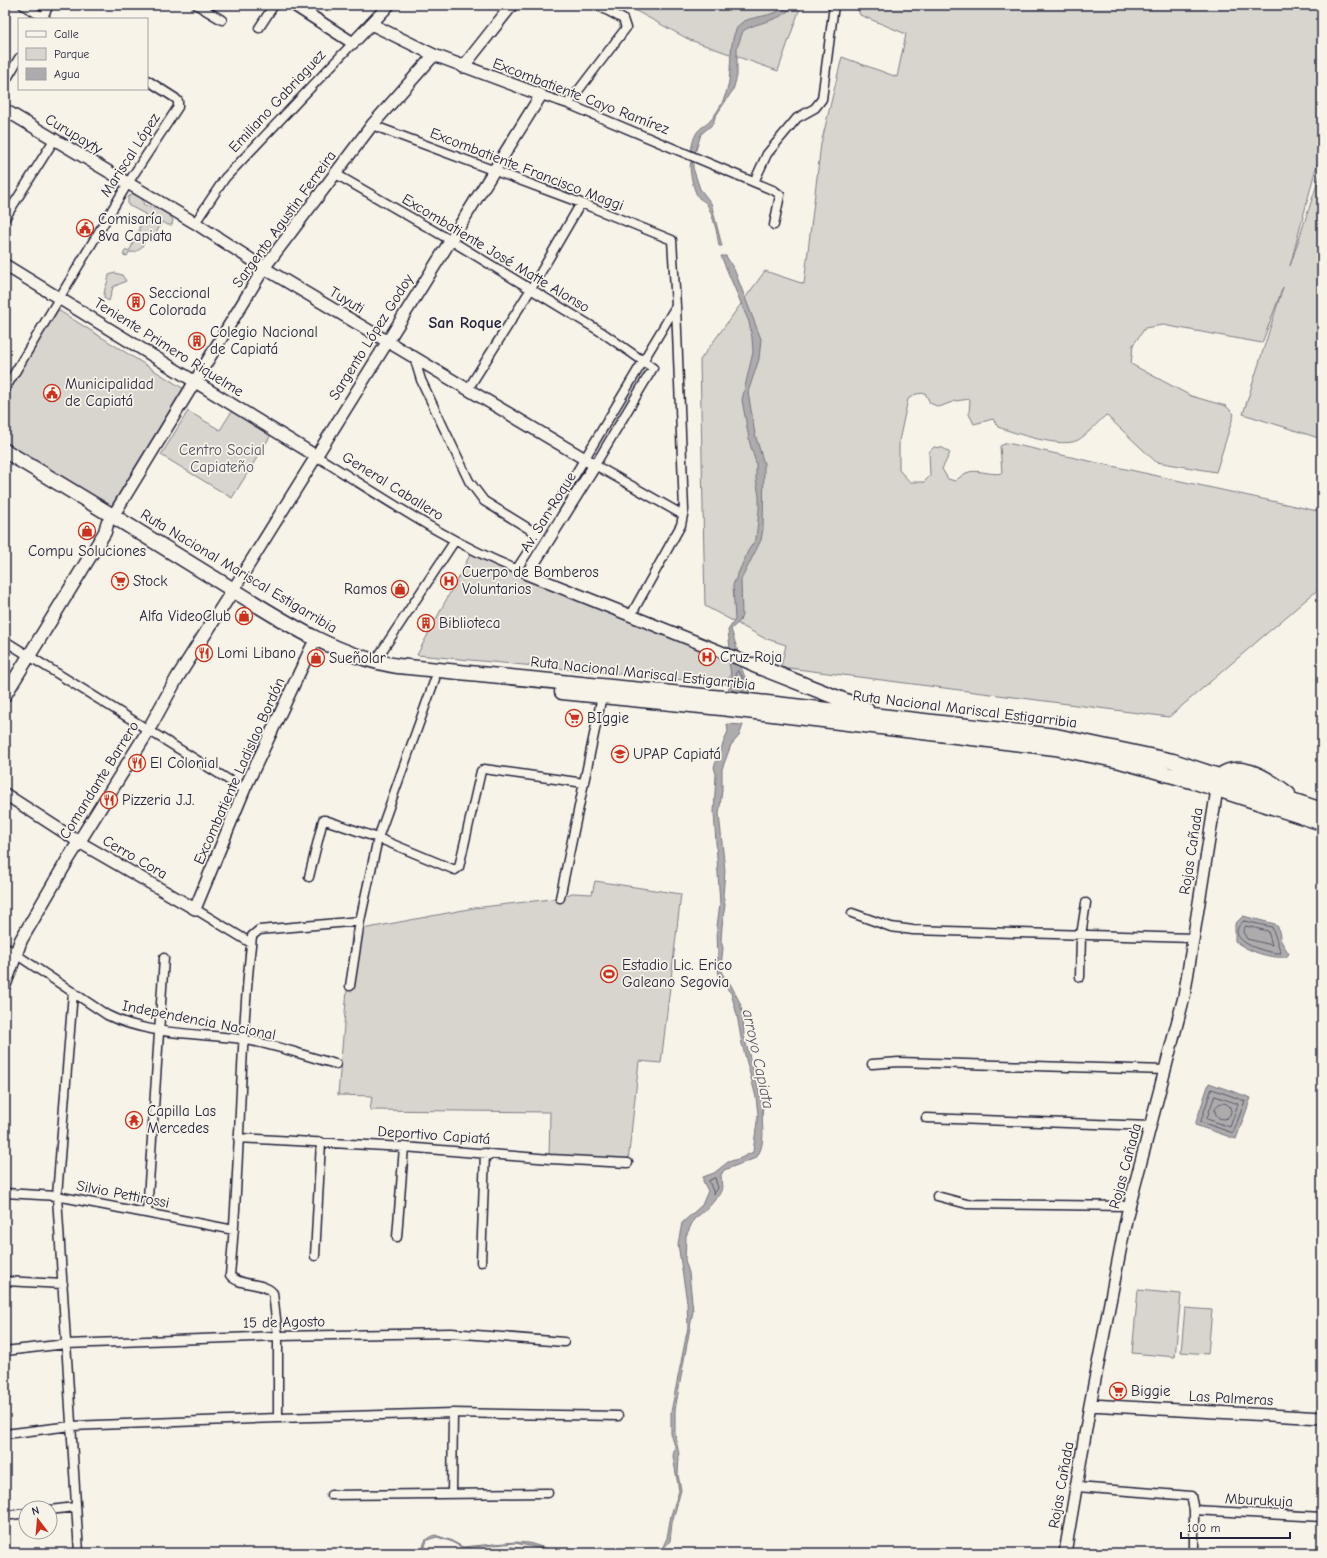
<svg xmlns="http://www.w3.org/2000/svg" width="1327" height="1558" viewBox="0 0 1327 1558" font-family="'Comic Neue',sans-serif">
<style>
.green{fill:#d8d5cf;stroke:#7d7c85}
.water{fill:#aeabad;stroke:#76747f}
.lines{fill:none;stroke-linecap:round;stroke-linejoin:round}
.shore{stroke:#5a5969;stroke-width:1}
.street-casing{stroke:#22223b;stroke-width:11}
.secondary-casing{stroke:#22223b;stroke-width:14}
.primary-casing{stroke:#22223b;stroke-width:15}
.highway-casing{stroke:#22223b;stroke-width:17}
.street{stroke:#f7f3e8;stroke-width:8}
.secondary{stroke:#f7f3e8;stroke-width:11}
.primary{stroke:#f7f3e8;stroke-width:12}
.highway{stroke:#f7f3e8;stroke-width:14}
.labels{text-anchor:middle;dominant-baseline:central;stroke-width:3.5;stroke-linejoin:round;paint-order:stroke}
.street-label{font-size:15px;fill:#22223b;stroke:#f7f3e8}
.poi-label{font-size:15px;fill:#22223b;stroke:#f7f3e8;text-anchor:start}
.park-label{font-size:15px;fill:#504f60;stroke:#f7f3e8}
.neighbourhood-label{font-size:16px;font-weight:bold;fill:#22223b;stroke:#f7f3e8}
.water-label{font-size:16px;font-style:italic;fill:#535263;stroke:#f7f3e8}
</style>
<rect width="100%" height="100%" fill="#f7f3e8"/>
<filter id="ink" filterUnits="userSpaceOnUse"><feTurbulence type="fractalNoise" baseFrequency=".025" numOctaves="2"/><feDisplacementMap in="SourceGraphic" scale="8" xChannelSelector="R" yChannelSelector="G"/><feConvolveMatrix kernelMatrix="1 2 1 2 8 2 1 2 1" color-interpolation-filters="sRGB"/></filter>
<g filter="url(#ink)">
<path class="green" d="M625 5H801L778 71 690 40Z
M856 5H1322V165L1317 164 1290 266 1322 169V439L1243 414 1283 287 1262 343 1163 325 1145 328 1133 345 1131 364 1191 396 1226 406 1234 414 1216 472 1156 462 1106 415C1097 423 1088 434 1078 440 1062 449 1015 433 998 427L993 419 974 424 969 414 970 399 955 401 939 407 930 403 925 393 916 394 908 399 899 441V470L910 482H924L930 476 929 452 934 447 943 448 950 453 942 469 948 479 955 481C958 479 962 475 966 473 977 468 990 476 1002 473L1000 446 1007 443 1322 512V586L1169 717 781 667 786 645 764 638 705 606 700 360 765 271 804 284 821 144 842 57 897 77 906 34 860 15Z
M133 194H141L144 205C156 209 166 209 173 220L172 225H168L162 222 155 235 157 237 151 241 145 240C143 247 137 254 129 252L127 256 123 255 125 251 130 250 136 237V234L139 231V227L144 224 145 214 128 205V197Z
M115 273 122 275 126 281 113 287 109 301 104 298C104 285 108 285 109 275Z
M58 310 184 389 111 508 5 446V395Z
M188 411 220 430 232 411 271 435 232 498 161 455Z
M471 553 735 661 727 684 417 655Z
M595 881 681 894 661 1063 639 1061 628 1162 549 1158 550 1112 370 1110 372 1096 338 1095 352 931 474 908 560 898 572 893 592 894Z
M1138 1290 1181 1294 1175 1357 1132 1353Z
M1185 1308 1212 1310 1208 1354 1181 1352Z"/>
<path class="water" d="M787 5H793C783 22 757 21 743 31L737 48V76L733 90 715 117 713 124 701 134 695 153 691 151C692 146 693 139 696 134 699 128 705 126 709 122 717 114 724 100 727 90 733 72 727 37 740 24 749 15 773 19 787 5Z
M691 162 693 163V168L700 189 711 203 722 246H719C717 232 714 219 708 206 706 201 702 201 699 198 694 193 688 168 691 162Z
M721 256H726L734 269 761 339 759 359 748 392 755 434 764 464 763 529 761 540 741 580 742 615 740 621 731 629 738 652 730 649 728 630 735 620 733 585 748 551 756 539 759 510V496L756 479V463L750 444 742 400 753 352 752 338 749 322Z
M728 656C746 666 743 677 750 693L728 690 732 681Z
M727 724 743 725 739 736 731 745 722 769V790L719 814 725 871 723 895 725 905 722 926 721 941 723 948 721 966 723 975 731 985 740 1003 743 1016 744 1036 763 1106C760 1123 768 1142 756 1158L724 1170 721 1175 722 1189 719 1195 708 1208 694 1219 686 1236 685 1260 689 1273 693 1311 675 1410V1433L679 1455 678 1475 681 1490 672 1523 670 1541 660 1553 667 1538 671 1515 679 1491 673 1456 675 1446 671 1434V1412L688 1327 687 1302 678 1244 682 1223 702 1205 708 1191 703 1181V1177L714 1173 728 1162 741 1158 753 1152 758 1114 756 1097 742 1044 737 1015 731 993 720 981 718 969 717 926 720 904 714 812 716 774 714 767 728 731Z
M1243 916 1275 924 1278 927 1281 941 1289 954 1286 957C1271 959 1247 951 1235 941V924Z
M1209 1083 1251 1098 1236 1139 1195 1125Z
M435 1535 450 1540 463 1547 515 1542 529 1543 562 1553 515 1543 463 1548 450 1541 437 1537 427 1540 423 1553C423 1543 424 1538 435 1535Z
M512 1547 535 1553H512L498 1549V1548Z"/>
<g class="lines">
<path class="shore" d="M738 671 742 676 744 686 742 688 735 686 736 673Z
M1244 921 1272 927 1281 953C1268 954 1219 940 1244 921Z
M1246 926 1268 931 1272 945 1247 939 1243 932Z
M1212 1089 1245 1101 1233 1133 1201 1122Z
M1215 1096 1238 1104 1230 1127 1207 1119Z
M1215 1111a8 8 0 1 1 16 0a8 8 0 1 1-16 0Z
M715 1178 718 1188 714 1194 709 1181Z"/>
<g class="street-casing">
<path id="street" d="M23 5 46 19
M197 5 222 20
M42 19 49 5
M259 28 274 5
M5 82 19 58
M541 95 568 104 775 191 780 195 774 225
M568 104 626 28 623 19 597 5
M372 125 581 203 672 240 676 306 684 510 681 525 631 615
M334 173 450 240 603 333 653 368 595 465 683 515
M754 182 767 154 797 118 815 108 822 99 834 5
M5 218 54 140
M195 223 225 178 353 43
M414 357 421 380 469 481 484 501 539 535
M5 389 128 183 178 107V101L175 98 147 80
M468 389 531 289 581 203
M316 456C383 497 448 543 521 571
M516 570 539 535 676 306
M5 641 245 790
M374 663 454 542
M309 877 323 820H325L378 838 455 870 459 867 481 771 484 769 584 783
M560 898 602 696
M195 909 251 943
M852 913 891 927 913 930 1193 938
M5 947 107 1015C147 1035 197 1033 241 1039 273 1044 305 1056 336 1064
M1080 977 1081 935 1086 903
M350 986 360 921 378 838 435 679
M73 992 57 1196 79 1553
M872 1064 899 1062 1166 1070
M926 1118 1151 1126
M238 1138 404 1147 550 1159 628 1163
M5 1193 57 1196 234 1230
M937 1196 967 1204 1130 1206
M147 1213 164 958
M397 1237 404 1147
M315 1256 321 1142
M481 1262 485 1153
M5 1281 63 1284
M5 1351 66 1344 278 1336 451 1333 564 1342
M278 1418V1336L273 1293C263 1281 239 1287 230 1275 241 1162 239 1049 252 936L259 930 360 921
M5 1434 71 1426 278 1418 453 1413 618 1416
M1077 1487 1191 1496 1194 1510V1553
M452 1494 453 1413
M331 1495 548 1493
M50 1510 75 1507
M1194 1510 1322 1517
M5 1516 26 1513"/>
</g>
<g class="secondary-casing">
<path id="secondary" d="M294 5 353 43 389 5
M463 67 512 5
M5 110 195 223 269 271 595 465 527 574 754 665
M5 265 316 456
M113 516 264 268 372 125 434 55
M233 590 541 95 434 55 371 24
M5 794 79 842 195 909 245 788 312 646
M1090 1405 1322 1418
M1065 1553 1090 1405 1127 1215 1184 997 1218 783"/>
</g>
<g class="primary-casing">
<path id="primary" d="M5 695 94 550 105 532 107 524
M5 984 21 940 67 861 145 736 177 678 233 590"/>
</g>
<g class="highway-casing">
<path id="highway" d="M5 451C72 491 138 531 204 572 266 609 326 655 398 666L723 698 1056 736 1173 761 1322 810
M754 665 866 709
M562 692 721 708 1055 748 1120 761 1195 782 1322 823
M1220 776C1240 759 1271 781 1288 794"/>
</g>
<use href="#street" class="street"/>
<use href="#secondary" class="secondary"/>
<use href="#primary" class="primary"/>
<use href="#highway" class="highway"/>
</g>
</g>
<defs>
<g id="civic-ring" transform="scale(0.9)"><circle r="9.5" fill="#f7f3e8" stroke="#c8321e" stroke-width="1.5"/><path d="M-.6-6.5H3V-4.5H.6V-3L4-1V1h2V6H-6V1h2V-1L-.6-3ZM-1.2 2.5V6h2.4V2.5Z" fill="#c8321e"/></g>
<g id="building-ring" transform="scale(0.9)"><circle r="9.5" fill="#f7f3e8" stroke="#c8321e" stroke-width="1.5"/><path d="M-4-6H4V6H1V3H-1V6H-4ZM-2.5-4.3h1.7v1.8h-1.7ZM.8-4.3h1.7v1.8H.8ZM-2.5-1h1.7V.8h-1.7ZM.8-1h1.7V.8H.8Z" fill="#c8321e"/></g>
<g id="shop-ring" transform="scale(0.9)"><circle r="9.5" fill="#f7f3e8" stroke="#c8321e" stroke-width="1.5"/><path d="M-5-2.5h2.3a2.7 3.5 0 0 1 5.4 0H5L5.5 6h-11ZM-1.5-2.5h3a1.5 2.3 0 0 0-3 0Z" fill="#c8321e"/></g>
<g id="supermarket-ring" transform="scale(0.9)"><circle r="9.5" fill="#f7f3e8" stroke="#c8321e" stroke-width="1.5"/><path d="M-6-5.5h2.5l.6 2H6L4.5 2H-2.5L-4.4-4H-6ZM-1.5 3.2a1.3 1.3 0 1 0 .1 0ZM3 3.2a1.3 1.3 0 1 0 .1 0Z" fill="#c8321e"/></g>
<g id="hospital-ring" transform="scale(0.9)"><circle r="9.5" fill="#f7f3e8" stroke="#c8321e" stroke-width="1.5"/><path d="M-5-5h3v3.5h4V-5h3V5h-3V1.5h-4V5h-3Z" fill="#c8321e"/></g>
<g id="restaurant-ring" transform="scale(0.9)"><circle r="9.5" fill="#f7f3e8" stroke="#c8321e" stroke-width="1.5"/><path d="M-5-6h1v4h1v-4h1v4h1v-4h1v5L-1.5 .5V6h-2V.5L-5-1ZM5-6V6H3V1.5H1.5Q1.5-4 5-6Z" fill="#c8321e"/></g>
<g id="university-ring" transform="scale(0.9)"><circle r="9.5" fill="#f7f3e8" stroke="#c8321e" stroke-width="1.5"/><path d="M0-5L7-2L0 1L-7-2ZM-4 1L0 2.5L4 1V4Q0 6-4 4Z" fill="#c8321e"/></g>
<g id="stadium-ring" transform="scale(0.9)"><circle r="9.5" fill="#f7f3e8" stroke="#c8321e" stroke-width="1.5"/><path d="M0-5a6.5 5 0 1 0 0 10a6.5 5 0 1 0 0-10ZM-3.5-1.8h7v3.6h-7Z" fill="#c8321e"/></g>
<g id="temple-ring" transform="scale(0.9)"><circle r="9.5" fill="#f7f3e8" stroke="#c8321e" stroke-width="1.5"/><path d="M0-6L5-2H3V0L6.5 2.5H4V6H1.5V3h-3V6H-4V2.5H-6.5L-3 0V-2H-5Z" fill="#c8321e"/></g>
</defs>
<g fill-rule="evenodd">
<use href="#civic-ring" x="85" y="228"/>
<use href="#building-ring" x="136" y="302"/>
<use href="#building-ring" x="197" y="341"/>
<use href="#civic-ring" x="52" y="393"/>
<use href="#shop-ring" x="87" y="531"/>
<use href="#supermarket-ring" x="120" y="581"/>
<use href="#hospital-ring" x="449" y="581"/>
<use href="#shop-ring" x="400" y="589"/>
<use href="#shop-ring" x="244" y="616"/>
<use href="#building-ring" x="426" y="623"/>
<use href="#restaurant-ring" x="204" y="653"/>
<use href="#hospital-ring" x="707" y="657"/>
<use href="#shop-ring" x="316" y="658"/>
<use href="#supermarket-ring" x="574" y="718"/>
<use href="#university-ring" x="620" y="754"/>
<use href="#restaurant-ring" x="137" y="763"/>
<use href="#restaurant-ring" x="109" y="800"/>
<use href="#stadium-ring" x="609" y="974"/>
<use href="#temple-ring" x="134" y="1120"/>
<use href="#supermarket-ring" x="1118" y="1391"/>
</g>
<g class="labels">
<g class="street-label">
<text transform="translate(581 96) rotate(21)">Excombatiente Cayo Ramírez</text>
<text transform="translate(277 101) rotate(-47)">Emiliano Gabriaguez</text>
<text transform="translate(74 134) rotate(31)">Curupayty</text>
<text transform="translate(130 155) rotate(-57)">Mariscal López</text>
<text transform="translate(527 169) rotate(21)">Excombatiente Francisco Maggi</text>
<text transform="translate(284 219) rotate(-54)">Sargento Agustin Ferreira</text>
<text transform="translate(496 253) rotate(31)">Excombatiente José Matte Alonso</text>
<text transform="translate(347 300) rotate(31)">Tuyuti</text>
<text transform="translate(371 337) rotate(-58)">Sargento López Godoy</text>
<text transform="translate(169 347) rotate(32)">Teniente Primero Riquelme</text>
<text transform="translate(393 486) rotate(32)">General Caballero</text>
<text transform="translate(548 512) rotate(-58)">Av. San Roque</text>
<text transform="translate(239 571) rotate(31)">Ruta Nacional Mariscal Estigarribia</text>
<text transform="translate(643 673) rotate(6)">Ruta Nacional Mariscal Estigarribia</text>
<text transform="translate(965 709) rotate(7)">Ruta Nacional Mariscal Estigarribia</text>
<text transform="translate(239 771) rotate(-66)">Excombatiente Ladislao Bordón</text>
<text transform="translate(99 780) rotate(-58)">Comandante Barrero</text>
<text transform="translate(1191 851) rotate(-81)">Rojas Cañada</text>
<text transform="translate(135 857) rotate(30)">Cerro Cora</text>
<text transform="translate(199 1020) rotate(11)">Independencia Nacional</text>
<text transform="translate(434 1135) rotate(4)">Deportivo Capiatá</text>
<text transform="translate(1125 1166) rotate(-75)">Rojas Cañada</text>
<text transform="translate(123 1194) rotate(11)">Silvio Pettirossi</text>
<text transform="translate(284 1322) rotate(-1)">15 de Agosto</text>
<text transform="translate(1231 1398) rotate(3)">Las Palmeras</text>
<text transform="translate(1061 1485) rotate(-80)">Rojas Cañada</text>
<text transform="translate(1259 1500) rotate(3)">Mburukuja</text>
</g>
<g class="poi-label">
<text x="98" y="219">Comisaría<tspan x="98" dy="17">8va Capiata</tspan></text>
<text x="149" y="293">Seccional<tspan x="149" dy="17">Colorada</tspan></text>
<text x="210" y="332">Colegio Nacional<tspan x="210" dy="17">de Capiatá</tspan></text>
<text x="65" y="384">Municipalidad<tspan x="65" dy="17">de Capiatá</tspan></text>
<text x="87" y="551" text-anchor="middle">Compu Soluciones</text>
<text x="462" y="572">Cuerpo de Bomberos<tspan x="462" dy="17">Voluntarios</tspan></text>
<text x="133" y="581">Stock</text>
<text x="387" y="589" text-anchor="end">Ramos</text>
<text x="231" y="616" text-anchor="end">Alfa VideoClub</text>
<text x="439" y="623">Biblioteca</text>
<text x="217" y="653">Lomi Libano</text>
<text x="720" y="657">Cruz Roja</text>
<text x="329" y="658">Sueñolar</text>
<text x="587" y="718">BIggie</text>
<text x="633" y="754">UPAP Capiatá</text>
<text x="150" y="763">El Colonial</text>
<text x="122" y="800">Pizzeria J.J.</text>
<text x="622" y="965">Estadio Lic. Erico<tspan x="622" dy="17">Galeano Segovia</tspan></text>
<text x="147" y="1111">Capilla Las<tspan x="147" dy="17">Mercedes</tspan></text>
<text x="1131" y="1391">Biggie</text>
</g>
<g class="park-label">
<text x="222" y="450">Centro Social<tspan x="222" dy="17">Capiateño</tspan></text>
</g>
<g class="neighbourhood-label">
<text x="465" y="323">San Roque</text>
</g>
<g class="water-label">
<text transform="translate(758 1059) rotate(78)">arroyo Capiata</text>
</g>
</g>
<rect width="1327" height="1558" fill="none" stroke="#f7f3e8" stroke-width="20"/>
<rect x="10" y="10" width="1307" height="1538" fill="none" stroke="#22223b" stroke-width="1.5" filter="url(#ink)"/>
<rect x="18" y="18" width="130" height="72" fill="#f7f3e8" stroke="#a29fa3"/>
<rect x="26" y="31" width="20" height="6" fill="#f7f3e8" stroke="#a29fa3"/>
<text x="54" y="38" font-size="12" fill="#22223b">Calle</text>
<rect x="26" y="48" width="20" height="12" fill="#d8d5cf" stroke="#a29fa3"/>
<text x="54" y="58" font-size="12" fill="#22223b">Parque</text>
<rect x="26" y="68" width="20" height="12" fill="#aeabad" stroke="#a29fa3"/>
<text x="54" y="78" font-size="12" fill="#22223b">Agua</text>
<g transform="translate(38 1520) rotate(344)"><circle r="19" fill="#f7f3e8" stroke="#a29fa3"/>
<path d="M0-3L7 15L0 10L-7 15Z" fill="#c8321e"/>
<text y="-6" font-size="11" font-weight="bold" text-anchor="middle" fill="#22223b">N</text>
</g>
<path d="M1181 1532v6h109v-6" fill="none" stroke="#22223b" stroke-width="2"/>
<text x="1187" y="1532" font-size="12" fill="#22223b" stroke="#f7f3e8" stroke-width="3" paint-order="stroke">100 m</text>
</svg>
